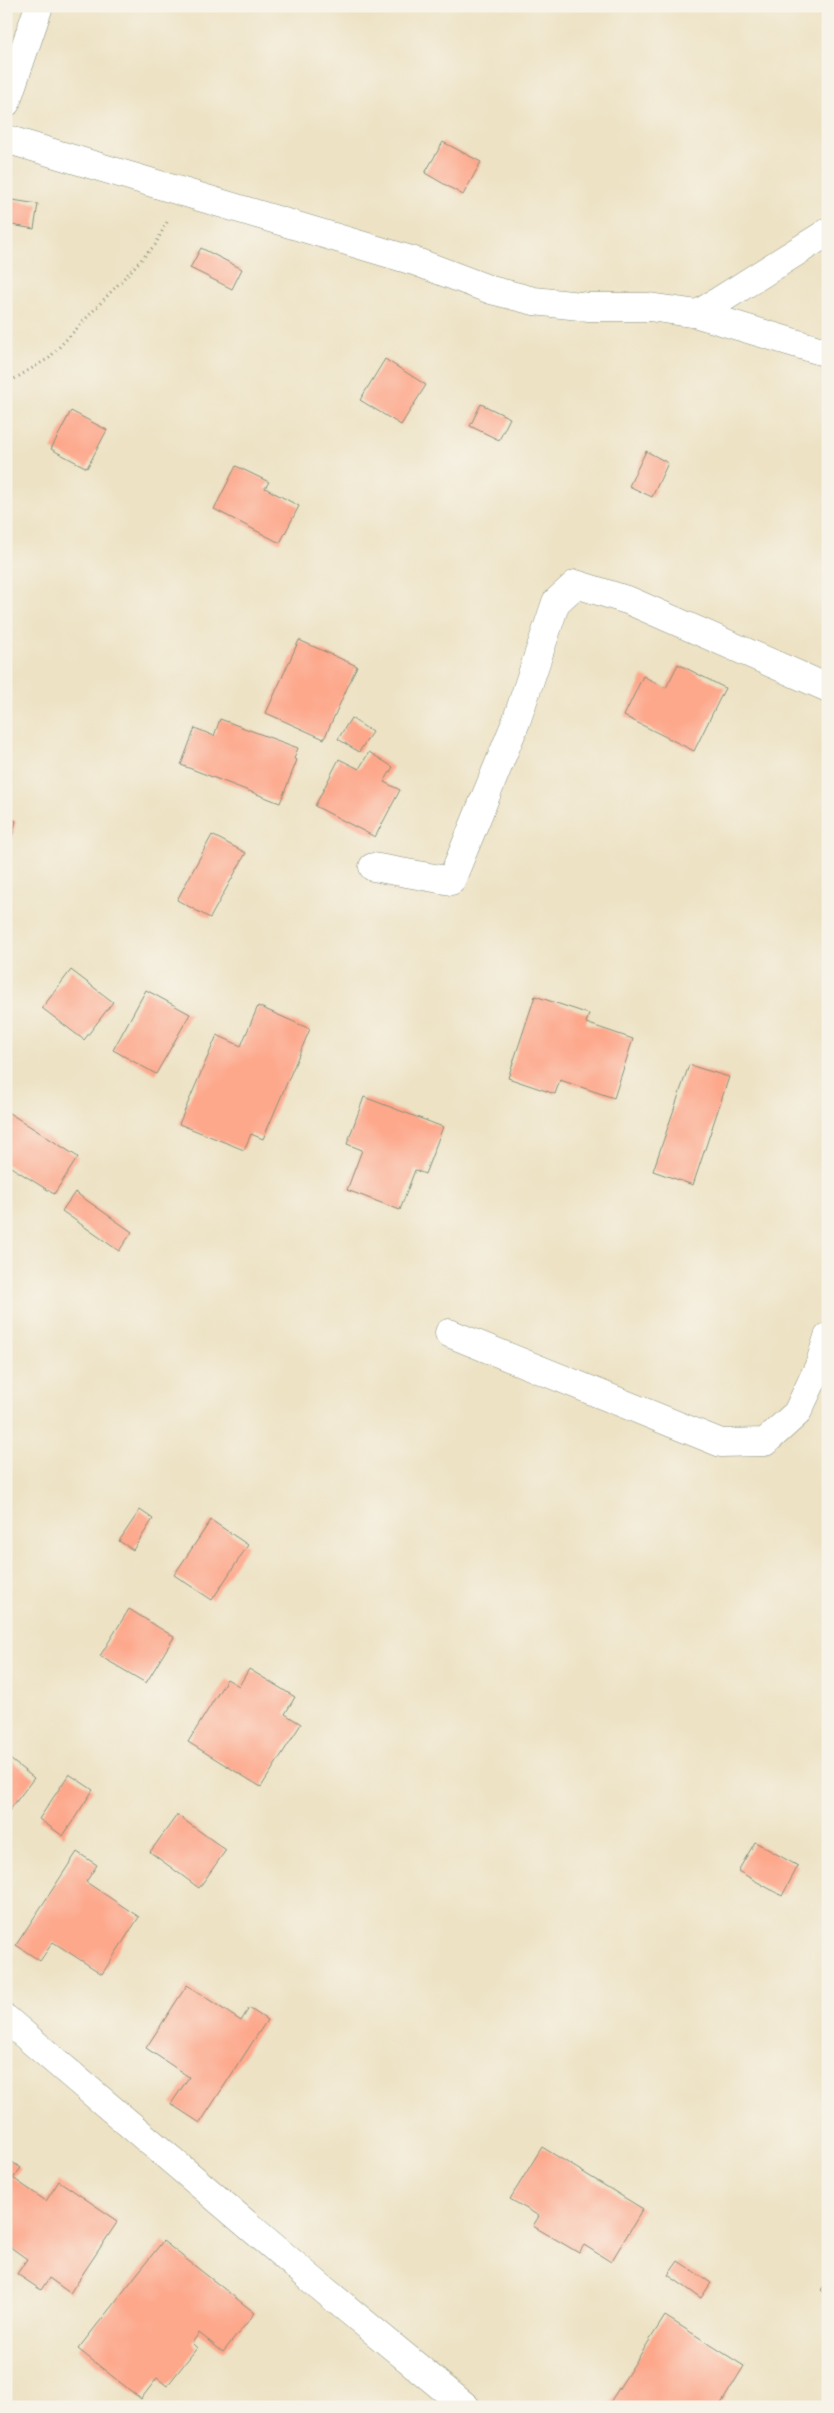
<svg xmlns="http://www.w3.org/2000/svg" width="834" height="2413" viewBox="0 0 834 2413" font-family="'IM FELL French Canon',serif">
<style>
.building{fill:#fda78b}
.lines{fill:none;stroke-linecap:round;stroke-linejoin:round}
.minor-casing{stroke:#86907c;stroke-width:29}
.path{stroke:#86907c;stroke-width:3;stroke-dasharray:1 4;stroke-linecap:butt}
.minor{stroke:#fff;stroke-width:28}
</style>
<rect width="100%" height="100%" fill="#f7f3e8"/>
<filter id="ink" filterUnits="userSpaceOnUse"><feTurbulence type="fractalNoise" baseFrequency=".02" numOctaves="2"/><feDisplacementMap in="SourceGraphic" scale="10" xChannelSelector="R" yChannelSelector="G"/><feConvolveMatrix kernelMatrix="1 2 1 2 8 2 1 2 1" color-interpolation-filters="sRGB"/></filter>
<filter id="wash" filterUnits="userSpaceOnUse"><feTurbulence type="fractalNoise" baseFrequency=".0096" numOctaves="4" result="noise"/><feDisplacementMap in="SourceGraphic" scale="20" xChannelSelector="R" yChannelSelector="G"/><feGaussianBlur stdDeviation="1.12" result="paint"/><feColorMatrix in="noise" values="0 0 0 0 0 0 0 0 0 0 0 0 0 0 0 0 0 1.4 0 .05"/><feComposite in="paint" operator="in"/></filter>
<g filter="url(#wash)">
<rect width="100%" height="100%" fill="#ede2c4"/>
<g id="blocks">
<path class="building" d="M443 142 481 162 463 195 425 173Z
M6 199 38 204 34 229 6 224Z
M201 248 242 269 232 289 190 268Z
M385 359 426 385 401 425 360 400Z
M481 404 510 418 499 440 470 426Z
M71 411 107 430 87 468 51 449Z
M646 451 668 463 652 497 629 486Z
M236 466 269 482 265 488 299 506 280 543 214 509Z
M299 640 357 666 324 739 266 713Z
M678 664 725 688 694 751 624 716 643 676 666 688Z
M351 718 372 732 359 752 338 739Z
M220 719 298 748 294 759 297 760 280 803 181 765 195 728 214 736Z
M369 752 393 767 384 782 400 790 375 837 315 806 339 759 359 769Z
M6 818 16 821 7 855H6Z
M212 835 246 853 210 918 177 900Z
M71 970 113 1002 84 1040 42 1008Z
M146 990 190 1014 156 1074 113 1050Z
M535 996 589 1014 586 1023 633 1039 614 1098 560 1080 555 1094 508 1078Z
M258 1006 310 1029 263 1139 251 1134 244 1150 179 1124 217 1035 241 1046Z
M689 1065 729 1077 693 1185 653 1171Z
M364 1097 443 1127 425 1174 415 1170 400 1210 347 1190 362 1150 347 1144Z
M6 1111 78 1157 54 1194 6 1164Z
M75 1192 132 1232 119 1251 62 1211Z
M140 1510 153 1519 133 1550 119 1541Z
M211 1520 248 1545 212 1600 174 1575Z
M129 1609 174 1637 146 1683 100 1656Z
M249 1669 295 1697 285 1714 301 1724 261 1787 188 1742 227 1679 239 1686Z
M6 1756 34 1778 6 1815Z
M69 1774 93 1790 63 1836 39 1819Z
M177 1815 226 1850 199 1888 150 1852Z
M755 1842 798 1866 782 1896 738 1871Z
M77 1852 97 1865 86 1882 139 1917 102 1974 53 1942 40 1961 16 1945Z
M187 1985 241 2021 249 2008 267 2020 200 2123 171 2104 189 2077 146 2048Z
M542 2147 643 2209 611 2262 584 2245 579 2253 533 2226 539 2216 510 2199Z
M6 2158 21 2168 13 2178 46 2201 59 2181 118 2221 70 2293 49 2278 41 2290 17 2274 27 2259 6 2244Z
M163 2241 255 2313 223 2352 199 2333 192 2343 197 2348 167 2386 157 2378 141 2399 78 2349Z
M678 2261 711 2283 701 2298 668 2275Z
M828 2281V2295L821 2290Z
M665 2316 744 2366 719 2407H607Z"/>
</g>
</g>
<g filter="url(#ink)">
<use href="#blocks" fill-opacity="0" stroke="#86907c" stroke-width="1"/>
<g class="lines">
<g class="minor-casing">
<path id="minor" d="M6 103 39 6
M6 139 414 261 491 290 534 301 589 307H649L698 314 828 353
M698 314 828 232
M373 867 451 881 516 722 556 602 576 584 630 601 828 688
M449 1333 721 1443 765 1442 797 1413 819 1366 828 1337
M6 2019 317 2284 466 2407"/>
</g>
<path class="path" d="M6 384 49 358 155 245 167 222"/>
<use href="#minor" class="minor"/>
</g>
</g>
<rect width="834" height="2413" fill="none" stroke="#f7f3e8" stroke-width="25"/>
</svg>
